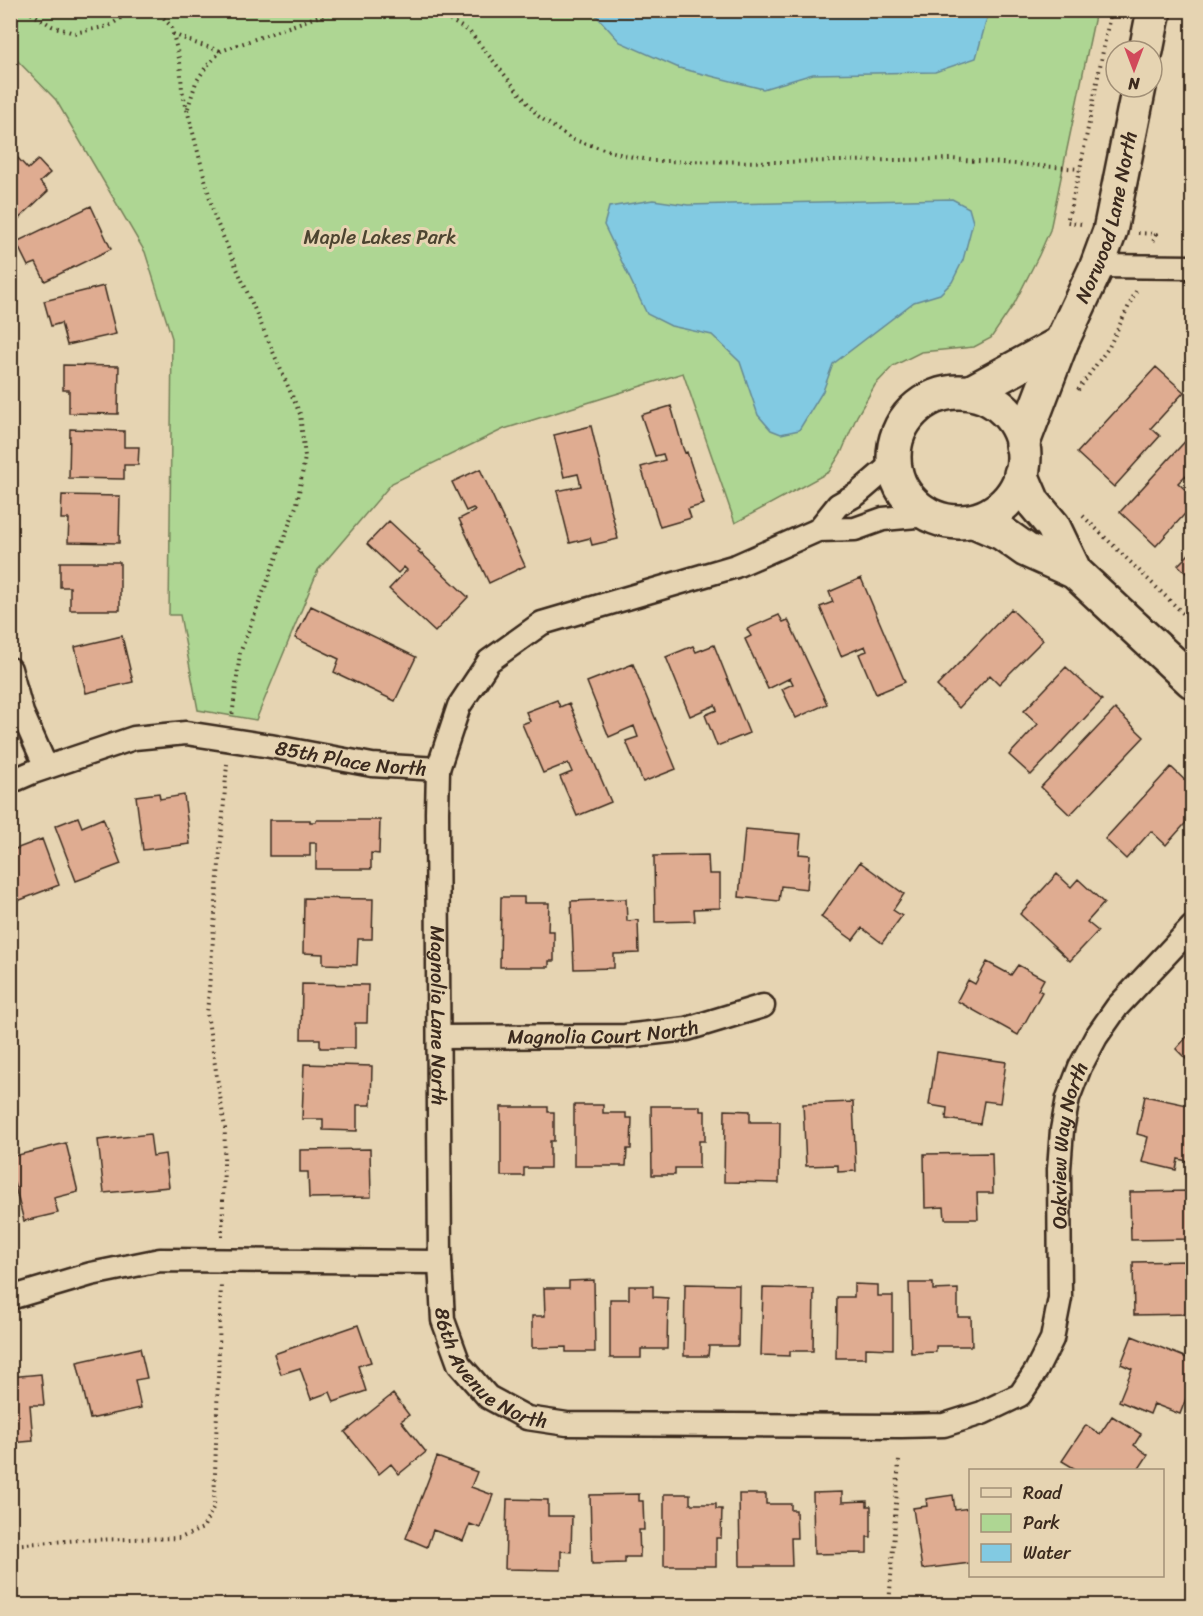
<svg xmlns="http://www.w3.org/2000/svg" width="1203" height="1616" viewBox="0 0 1203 1616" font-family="Sriracha,sans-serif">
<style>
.green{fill:#aed693;stroke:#748058;stroke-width:1.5}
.water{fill:#82cae2;stroke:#668a94;stroke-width:1.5}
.building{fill:#dfac91;stroke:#3b2a1e;stroke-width:1.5}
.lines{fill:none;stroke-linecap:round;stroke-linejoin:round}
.street-casing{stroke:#3b2a1e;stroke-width:27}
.secondary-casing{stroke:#3b2a1e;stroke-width:38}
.path{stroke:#3b2a1e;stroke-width:4;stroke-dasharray:1.5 4.5;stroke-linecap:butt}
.street{stroke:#e6d4b2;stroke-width:22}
.secondary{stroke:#e6d4b2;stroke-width:33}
.labels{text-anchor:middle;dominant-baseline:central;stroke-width:6;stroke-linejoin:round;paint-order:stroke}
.street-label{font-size:20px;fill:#3b2a1e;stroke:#e6d4b2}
.park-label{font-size:20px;fill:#4c4430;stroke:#e6d4b2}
</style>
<rect width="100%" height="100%" fill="#e6d4b2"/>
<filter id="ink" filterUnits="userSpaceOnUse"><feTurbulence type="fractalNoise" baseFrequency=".0167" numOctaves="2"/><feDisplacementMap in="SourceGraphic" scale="12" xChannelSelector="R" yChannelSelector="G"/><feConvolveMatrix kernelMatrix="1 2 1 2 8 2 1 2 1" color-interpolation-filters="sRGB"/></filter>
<g filter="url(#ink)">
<path class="green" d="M10 11H1096L1050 230 1039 255 1014 304 991 338 974 347 921 352 893 366 875 385 857 416 842 451 829 472 735 523 683 373 504 429 392 483 318 570 256 720 198 710 180 615H169L172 338 145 252 56 100 11 54Z"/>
<path class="water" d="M592 11H989L976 58 935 72 813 74 763 89 679 68 620 42Z
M952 199 969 208 973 222 963 260 952 282 940 294 914 302 833 364 823 391 799 430 781 434 771 430 758 415 740 362 712 335 671 326 647 314 604 225 609 207 653 200 688 205Z"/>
<path class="building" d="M16 156 28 169 38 160 50 173 40 182 48 191 11 226 10 161Z
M91 206 111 249 45 281 36 263 28 266 16 242Z
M104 286 116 334 67 345 61 323 51 326 44 301Z
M63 365 119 366 118 414 69 413V390H63Z
M1156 367 1184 392 1151 428 1160 436 1114 487 1077 453Z
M671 406 683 448 685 453 687 452 704 504 688 509 691 518 660 527 641 467 665 460 663 454 655 456 641 415Z
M591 426 618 539 592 545 590 538 570 543 557 491 581 486 578 474 564 477 554 435Z
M70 429 124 431V447H139L138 465H124V479L69 478Z
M1192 434V481L1186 475 1178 483 1192 496V506L1156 546 1120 512Z
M480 469 525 566 489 583 459 519 475 511 473 508 466 511 452 482Z
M62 495 120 496 119 543 68 542 69 519H61Z
M389 521 420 550 418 552 421 555 422 554 468 597 435 632 389 589 407 570 404 567 398 573 367 544Z
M1192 551V579L1178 565Z
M60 562H120V610H70V587H60Z
M861 578 905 682 876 694 859 654 867 651 865 646 841 656 820 607 833 602 829 592Z
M311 606 416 657 395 701 334 672 339 659 295 638Z
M1011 609 1043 640 999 684 990 675 959 708 937 686Z
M779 615 783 622 788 620 827 704 796 718 782 689 793 684 790 678 768 689 745 639 751 636 747 629Z
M122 636 133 682 86 693 75 647Z
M714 645 749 733 717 746 705 715 717 710 715 705 690 716 666 657 693 646 696 652Z
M633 664 676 769 643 782 626 741 638 737 634 726 609 737 587 682Z
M1066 667 1102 700 1031 775 1009 755 1038 724 1024 711Z
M557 700 560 707 569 703 611 802 577 816 560 777 572 772 568 763 543 773 522 724 530 721 526 712Z
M1115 709 1144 737 1070 815 1041 787Z
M1171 767 1192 787V816L1166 845 1151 831 1126 859 1105 839Z
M159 793 160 799 184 795 190 844 143 850 136 796Z
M78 817 82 827 103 818 121 864 76 881 55 826Z
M269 820H310V822H316V820H380L379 854 371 853V869H316V843H310V856H269Z
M745 829 801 834 799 854 810 855 807 889 781 886 779 901 739 897Z
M42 839 59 885 15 902 10 891V851Z
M708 855 709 874H720V908L694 909 695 921 655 922 654 856Z
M860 862 904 894 893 910 902 916 882 943 862 928 853 940 821 917Z
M1057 874 1071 887 1078 879 1104 903 1087 922 1098 931 1070 961 1020 914Z
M501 897H524V903H549L548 931H554V961H549V967H500Z
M304 898 373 899 372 939H358L357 965 323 964V954L303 953Z
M626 899 627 921 638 920 639 953 614 954V968L574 969 571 901Z
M987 962 1011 975 1018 965 1044 979 1038 990 1042 992 1018 1035 957 1001 968 980 975 984Z
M302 984 368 985 367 1023H355V1048H320V1039H301Z
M1192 1031V1065L1176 1049Z
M937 1052 1006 1062 1000 1103 984 1101 980 1124 946 1119 947 1108 929 1105Z
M304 1064 372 1066 371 1105H357V1131L323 1130V1119H302Z
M1145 1096 1192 1106V1162L1178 1159 1176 1170 1142 1162 1148 1137 1137 1134Z
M853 1102 856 1171 838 1172V1165L806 1166 803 1104Z
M574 1105H603V1113H626V1118H632L631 1149H627L626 1166H574Z
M651 1106H700V1111H705V1141H699V1168H675V1175H652Z
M501 1107H548V1112H554V1141H550V1168H524V1176H501Z
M725 1110 750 1111V1122H780L779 1183 724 1182Z
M150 1134 153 1156 165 1154 169 1187 104 1193 98 1140Z
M66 1143 78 1192 54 1198 58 1213 24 1221 10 1168V1157Z
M370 1149 371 1197 309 1198 308 1172H300V1150Z
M992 1153 993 1193H977L978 1219H945L944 1207 925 1208 924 1154Z
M1192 1191V1239L1131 1240 1130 1192Z
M1190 1261 1191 1314 1134 1315 1133 1262Z
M594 1280 595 1352H566V1347L532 1348V1316H545L544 1288H569V1281Z
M909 1283H933V1290L958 1289V1317H971L972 1346H936V1352L911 1353Z
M685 1284 739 1285 738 1346H709L708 1356H684Z
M854 1284 878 1285V1296H893V1349L866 1348V1358H836L837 1297H854Z
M629 1286H653V1297L668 1298 667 1349H641V1358H610V1299H629Z
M763 1288 814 1289 813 1351H790V1356L761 1355Z
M358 1325 371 1362 358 1366 366 1391 334 1402 330 1392 311 1399 300 1368 281 1374 274 1354Z
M1132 1336 1192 1360V1383L1180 1414 1154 1404 1150 1414 1119 1401 1132 1369 1121 1364Z
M140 1348 147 1378 135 1380 141 1408 90 1419 77 1362Z
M41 1374 44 1405H30L33 1441 10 1443V1377Z
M393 1394 409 1415 401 1421 426 1452 399 1474 391 1464 379 1474 345 1432Z
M1112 1416 1141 1434 1134 1445 1148 1455 1138 1470H1077L1062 1461 1086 1425 1100 1434Z
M437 1457 477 1472 471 1487 493 1495 480 1528 470 1524 463 1541 433 1530 427 1547 406 1538Z
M842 1492V1502L867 1501V1506H871V1537H867V1553L814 1554 813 1493Z
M639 1494V1501H643L644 1530H639L640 1557H625V1563L592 1564 590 1495Z
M664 1494H690V1504H716V1509H722L721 1538H716V1566H664Z
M739 1494H766V1504H791V1510H796L797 1538H791L792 1566H740Z
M953 1495 955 1510 970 1508V1563L922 1569 913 1508 927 1506 926 1499Z
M507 1499 548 1500V1516H572L571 1552 561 1551V1570L505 1569Z"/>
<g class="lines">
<g class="street-casing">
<g id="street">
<path d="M1097 266 1192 267"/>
<path d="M892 464 857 494 838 505 818 530 855 529 883 519 928 515"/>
<path id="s1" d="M818 530 736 566 542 623 489 661 459 706 438 769 437 812 440 1262 443 1320 459 1364 488 1397 527 1418 567 1424 901 1426 944 1425 982 1413 1020 1395 1036 1371 1052 1339 1060 1298 1059 1169 1062 1130 1068 1098 1080 1067 1096 1037 1117 1007 1192 927"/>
<path d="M10 669 22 713 46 767"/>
<path id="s2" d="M10 782 33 772 134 738 186 733 270 746 372 765 438 769"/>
<path id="s3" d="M439 1037 625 1036 687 1029 763 1006"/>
<path d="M10 1298 91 1274 160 1260 440 1262"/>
</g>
</g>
<g class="secondary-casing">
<g id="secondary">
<path d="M1146 51 1154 10"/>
<circle cx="959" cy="457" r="65"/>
<path d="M971 392 1061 343"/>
<path id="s4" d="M1022 445 1061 343 1097 266 1110 231 1139 87"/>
<path d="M1021 474 1033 502 1053 526 1075 572"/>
<path d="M974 521 1002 533 1026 550 1075 572 1192 681"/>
</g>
</g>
<path class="path" d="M26 10 52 26 74 33 109 26 133 10
M155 10 171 26 180 62 182 90 215 218 300 414 305 457 297 504 240 653 232 717
M428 10 441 15 469 31 538 116 571 139 623 155 654 161 783 162 951 159 1080 169
M173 34 195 43 221 51
M188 108 196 82 206 67 221 51 325 14 352 10
M1081 224 1067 222 1080 169 1111 10
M1138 233 1156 234 1153 242
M1078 390 1109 347 1136 291
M1083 516 1192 622
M222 1237 225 1128 207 1014 227 764
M10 1545 81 1540 180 1538 203 1528 214 1506 221 1283
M889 1606 899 1460"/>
<use href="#street" class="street"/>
<use href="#secondary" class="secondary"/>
</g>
</g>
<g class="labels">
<g class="street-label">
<text stroke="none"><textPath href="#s4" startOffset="244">Norwood Lane North</textPath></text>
<text stroke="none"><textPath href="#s2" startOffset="351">85th Place North</textPath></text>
<text stroke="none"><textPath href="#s1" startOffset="724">Magnolia Lane North</textPath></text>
<text stroke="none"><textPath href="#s3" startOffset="164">Magnolia Court North</textPath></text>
<text stroke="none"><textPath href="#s1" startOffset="1923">Oakview Way North</textPath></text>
<text stroke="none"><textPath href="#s1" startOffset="1100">86th Avenue North</textPath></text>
</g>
<g class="park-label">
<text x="380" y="237">Maple Lakes Park</text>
</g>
</g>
<rect width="1203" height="1616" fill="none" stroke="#e6d4b2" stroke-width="36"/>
<rect x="18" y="18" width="1167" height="1580" fill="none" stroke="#3b2a1e" stroke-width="2" filter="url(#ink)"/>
<rect x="969" y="1469" width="195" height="108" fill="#e6d4b2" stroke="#a29077" stroke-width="1.5"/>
<rect x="981" y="1488" width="30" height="9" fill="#e6d4b2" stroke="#a29077" stroke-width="1.5"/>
<text x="1023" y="1499" font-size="18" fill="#3b2a1e">Road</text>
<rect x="981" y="1514" width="30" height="18" fill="#aed693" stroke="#a29077" stroke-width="1.5"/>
<text x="1023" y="1529" font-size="18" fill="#3b2a1e">Park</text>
<rect x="981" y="1544" width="30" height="18" fill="#82cae2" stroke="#a29077" stroke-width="1.5"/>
<text x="1023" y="1559" font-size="18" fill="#3b2a1e">Water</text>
<g transform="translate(1134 69) rotate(180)"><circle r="28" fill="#e6d4b2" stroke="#a29077" stroke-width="1.5"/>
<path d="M0-4.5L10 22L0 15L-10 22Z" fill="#d1495b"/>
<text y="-9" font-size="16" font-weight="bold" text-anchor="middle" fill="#3b2a1e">N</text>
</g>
</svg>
